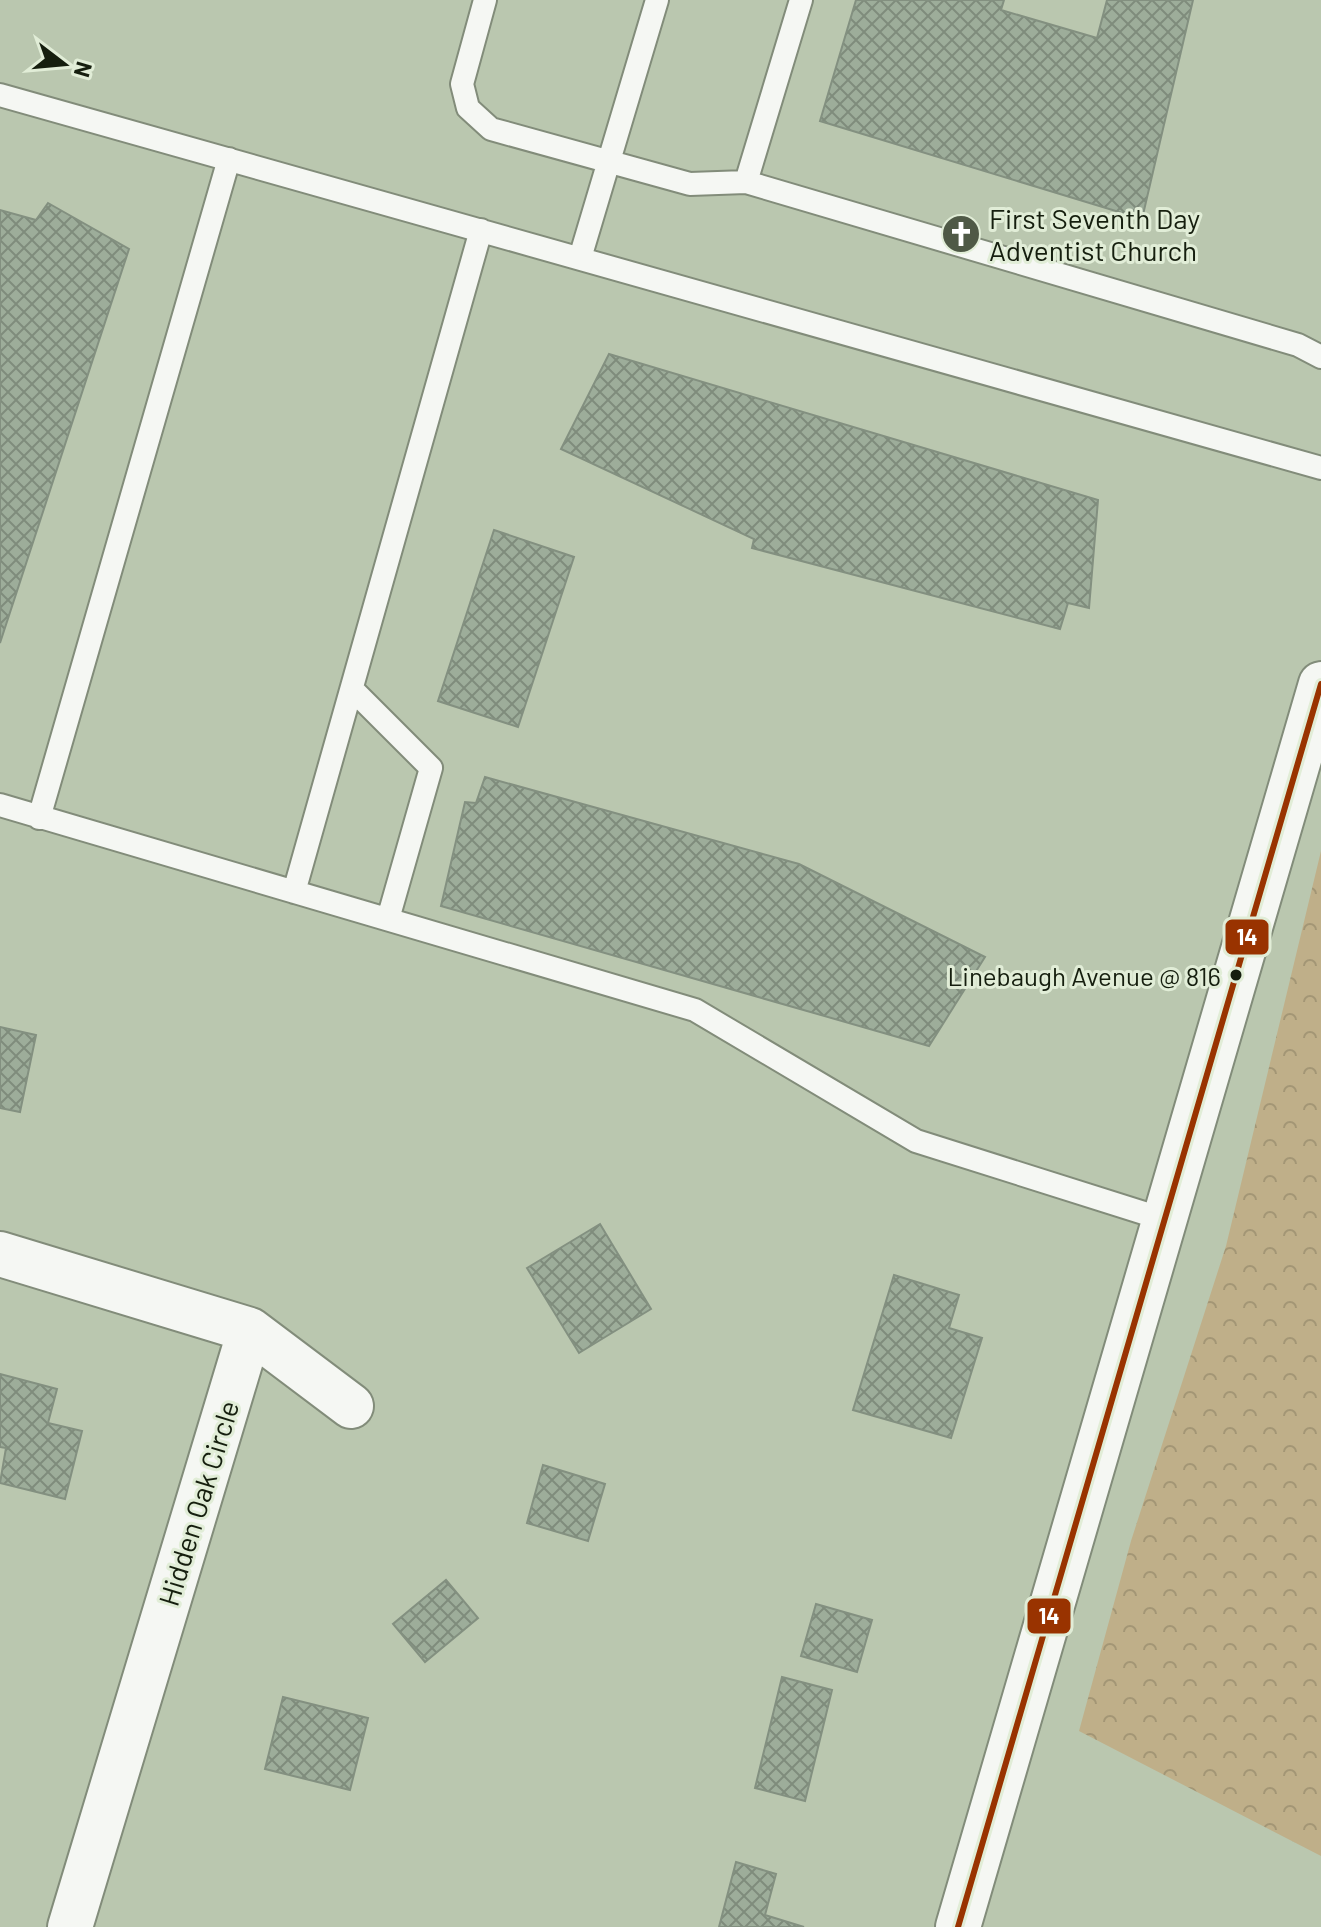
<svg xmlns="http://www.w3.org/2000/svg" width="1321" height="1927" viewBox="0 0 1321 1927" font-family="Barlow,sans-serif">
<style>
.forest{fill:url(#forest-crowns)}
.building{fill:url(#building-cross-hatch);stroke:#839080;stroke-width:2}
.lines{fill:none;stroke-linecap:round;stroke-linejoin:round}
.lane-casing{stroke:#828c7a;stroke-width:26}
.street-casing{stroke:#828c7a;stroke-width:48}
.secondary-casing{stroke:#828c7a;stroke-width:48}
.lane{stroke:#f5f7f3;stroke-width:22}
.street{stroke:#f5f7f3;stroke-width:44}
.secondary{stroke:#f5f7f3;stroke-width:44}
.bus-1-casing{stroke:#e1edd7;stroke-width:12}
.bus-1{stroke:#930;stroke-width:6}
.bus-dot{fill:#151e0e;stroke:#e1edd7;stroke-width:3}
.labels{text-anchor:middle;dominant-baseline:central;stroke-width:6;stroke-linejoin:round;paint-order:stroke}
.bus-label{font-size:26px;fill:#151e0e;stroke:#e1edd7;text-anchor:end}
.poi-label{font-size:28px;fill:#151e0e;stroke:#e1edd7;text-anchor:start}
.street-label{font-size:28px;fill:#151e0e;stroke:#e1edd7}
.line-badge{stroke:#e1edd7;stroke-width:3}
.badge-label{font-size:22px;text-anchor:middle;font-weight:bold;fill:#fff}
</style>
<defs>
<pattern id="forest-crowns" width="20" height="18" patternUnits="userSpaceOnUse" patternTransform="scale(2)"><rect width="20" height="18" fill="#bfaf89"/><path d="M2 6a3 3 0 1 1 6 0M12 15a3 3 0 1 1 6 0" fill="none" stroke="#a39675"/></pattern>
<pattern id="building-cross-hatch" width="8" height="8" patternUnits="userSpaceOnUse" patternTransform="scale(2)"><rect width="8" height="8" fill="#9dad9a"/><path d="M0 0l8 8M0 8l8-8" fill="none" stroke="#7f8c7c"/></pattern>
</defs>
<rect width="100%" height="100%" fill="#bac7af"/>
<path class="forest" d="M1321 851V1856L1079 1731 1131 1541 1226 1246Z"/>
<path class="building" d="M856 0H1004L1001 10 1097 38 1107 0H1193L1142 219 820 121Z
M48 203 129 249 0 643V210L36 220Z
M609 354 1098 500 1089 608 1068 603 1060 629 752 548 754 539 561 449Z
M494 530 574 557 518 727 438 701Z
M485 777 799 864 985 957 929 1046 441 906 465 802 476 803Z
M0 1027 36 1035 20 1112 0 1108Z
M600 1224 651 1309 579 1353 527 1268Z
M894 1275 959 1295 949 1328 982 1338 951 1438 853 1410Z
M0 1374 57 1389 48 1423 82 1431 65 1499 0 1483 6 1448 0 1447Z
M543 1465 605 1484 588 1541 527 1523Z
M446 1580 478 1618 425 1662 393 1624Z
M816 1604 872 1620 857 1672 801 1656Z
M782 1677 832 1690 805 1801 755 1788Z
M283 1697 368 1718 350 1790 265 1769Z
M736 1862 776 1874 765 1915 804 1927H719Z"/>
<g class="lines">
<g class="lane-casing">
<path id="lane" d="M485 0 462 84 468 108 491 129 690 184 746 182 1298 345 1321 357
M0 95 1321 468
M746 182 801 0
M580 258 657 0
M352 689 431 768 388 919
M0 805 695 1010 916 1141 1166 1220
M39 818 229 159
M294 892 481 230"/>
</g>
<g class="street-casing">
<path id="street" d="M0 1254 250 1330 70 1927
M250 1330 351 1406"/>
</g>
<g class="secondary-casing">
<path id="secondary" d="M958 1927 1321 684"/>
</g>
<use href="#lane" class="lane"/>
<use href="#street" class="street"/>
<use href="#secondary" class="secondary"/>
<g class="bus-1-casing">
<path id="bus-1" d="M958 1927 1321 684"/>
</g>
<use href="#bus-1" class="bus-1"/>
</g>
<defs>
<g id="church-disc" transform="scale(2)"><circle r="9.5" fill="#4f5946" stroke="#e1edd7"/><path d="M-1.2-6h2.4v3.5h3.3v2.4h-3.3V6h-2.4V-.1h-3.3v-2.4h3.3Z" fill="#fff"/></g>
</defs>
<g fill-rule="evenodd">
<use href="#church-disc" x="961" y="234"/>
</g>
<circle class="bus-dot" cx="1236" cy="975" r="7"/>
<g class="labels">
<g class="bus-label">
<text x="1221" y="975">Linebaugh Avenue @ 816</text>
</g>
<g class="poi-label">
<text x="989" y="218">First Seventh Day<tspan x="989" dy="32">Adventist Church</tspan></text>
</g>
<g class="street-label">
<text transform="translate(198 1503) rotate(-73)">Hidden Oak Circle</text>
</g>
</g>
<g class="line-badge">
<rect x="1224" y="918" width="46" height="38" rx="8" fill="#930"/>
<rect x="1026" y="1597" width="46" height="38" rx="8" fill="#930"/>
</g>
<g class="badge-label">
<text x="1247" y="945">14</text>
<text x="1049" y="1624">14</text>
</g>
<g transform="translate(64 64) rotate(106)" stroke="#e1edd7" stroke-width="6" paint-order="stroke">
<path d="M0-6L14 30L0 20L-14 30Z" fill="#151e0e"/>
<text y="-12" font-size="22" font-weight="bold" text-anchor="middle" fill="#151e0e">N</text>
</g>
</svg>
